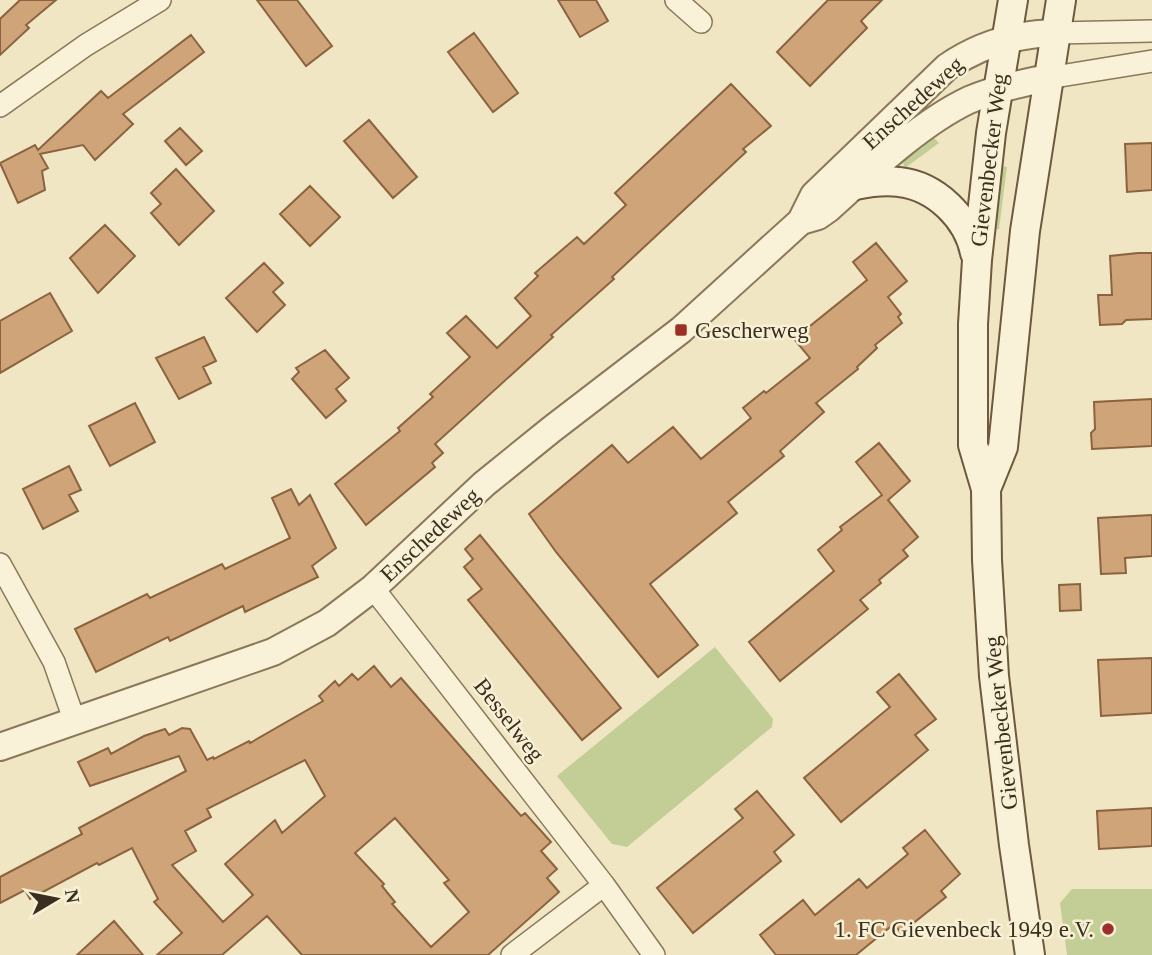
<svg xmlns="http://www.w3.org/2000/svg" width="1152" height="955" viewBox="0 0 1152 955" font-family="'Times New Roman',serif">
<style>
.green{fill:#c3ce97}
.building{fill:#cfa479;stroke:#8b633f;stroke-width:2;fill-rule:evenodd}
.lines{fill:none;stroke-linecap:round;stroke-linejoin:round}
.minor-casing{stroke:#8b785a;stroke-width:24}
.tertiary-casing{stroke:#8b785a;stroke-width:30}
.secondary-casing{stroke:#6d593d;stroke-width:32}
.minor{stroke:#faf2d8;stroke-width:21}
.tertiary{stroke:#faf2d8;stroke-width:26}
.secondary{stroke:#faf2d8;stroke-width:28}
.poi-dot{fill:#9c3028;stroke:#f7f0d4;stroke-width:2.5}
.labels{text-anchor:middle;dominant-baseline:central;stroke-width:5;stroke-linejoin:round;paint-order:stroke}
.street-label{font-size:23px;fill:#3a2e1e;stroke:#f7f0d4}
.poi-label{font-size:23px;fill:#3a2e1e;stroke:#f7f0d4;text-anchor:start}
</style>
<rect width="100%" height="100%" fill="#f0e6c4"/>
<path class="green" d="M934 138 939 143 905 168 903 163 904 161Z
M1001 166 1007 167 999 229 995 230Z
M715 647 773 719 772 727 627 847 612 844 557 776Z
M1072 889H1152V955H1067L1060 903Z"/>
<path class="building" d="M20 0H56L26 25 29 28 0 55V19Z
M257 0H297L332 46 306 66Z
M558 0H596L608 21 580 37Z
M828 0H882L861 21 867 28 810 86 777 52Z
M474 33 518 93 493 112 448 52Z
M191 35 204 52 123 114 133 124 95 160 83 145 40 154 48 168 42 171 45 190 18 203 0 163 35 145 38 150 101 91 108 98Z
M731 84 771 126 743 149 746 152 612 277 614 279 551 335 553 337 435 444 443 453 432 463 435 467 366 525 335 484 400 431 398 428 433 397 430 394 470 357 447 333 466 316 497 348 531 316 515 298 538 276 535 273 577 237 584 244 626 205 615 193Z
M369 120 417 177 393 198 344 141Z
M180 128 202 151 186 165 165 141Z
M1152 143V190L1127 192 1125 144Z
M176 169 214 211 179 245 151 213 161 204 151 193Z
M310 186 340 217 310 246 280 214Z
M105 225 135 256 98 293 70 258Z
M876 243 907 281 888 297 901 314 898 317 902 323 875 345 877 348 857 367 858 369 816 403 824 412 780 451 784 456 728 502 737 513 650 584 698 645 658 677 556 552 529 514 612 445 628 463 673 427 701 459 751 418 743 408 764 391 766 393 810 358 794 339 867 280 853 262Z
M1138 253H1152V319L1126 320 1122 324 1100 325 1098 295H1112L1110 256Z
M264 263 283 283 273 292 285 305 257 332 226 298Z
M50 293 72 331 0 373V321Z
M204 337 216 361 203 367 211 383 179 399 156 358Z
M325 350 349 378 336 389 346 401 326 418 292 379 299 372 296 368Z
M1152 399V446L1092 449 1091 433 1095 429 1094 402Z
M135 403 155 442 110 466 89 426Z
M879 443 910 481 888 500 918 537 903 550 908 556 879 580 881 583 860 600 868 609 780 681 749 642 834 571 818 550 842 530 840 527 882 495 856 462Z
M69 466 81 490 69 495 78 511 43 529 23 489Z
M291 489 299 505 310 495 336 548 312 566 318 577 245 612 243 606 170 641 168 637 96 672 75 629 147 594 150 598 222 564 225 569 290 538 272 498Z
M1152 515V556L1125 558 1126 573 1101 574 1098 518Z
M480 535 621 708 582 740 468 600 482 589 464 567 473 559 465 549Z
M1080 584 1081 610 1060 611 1059 585Z
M1152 658V713L1101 716 1098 660Z
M374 666 391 687 401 678 521 816 525 813 551 842 541 851 557 869 547 878 559 892 488 955H302L267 916 222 955H157L182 933 154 902 158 899 132 848 99 865 97 863 30 899 25 890 0 903V877L82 834 79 828 186 771 179 756 90 786 78 762 108 748 111 754 144 736 165 729 169 735 182 728 190 729 207 760 213 757 214 759 249 741 250 743 323 701 319 696 335 681 339 686 352 674 358 680ZM305 760 325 796 282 833 275 820 225 864 253 895 223 922 172 865 196 851 185 831 211 817 207 809ZM395 818 449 880 444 883 469 912 431 947 392 904 395 902 382 886 384 884 355 853Z
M899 674 936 719 915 735 928 750 841 822 804 778 890 707 877 692Z
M757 791 794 835 774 852 781 861 693 933 657 888 743 818 735 809Z
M1152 808V846L1099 849 1097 811Z
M925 830 960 874 941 891 946 897 901 933 894 924 856 955H776L760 935 803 900 815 915 859 879 867 888 908 854 903 848Z
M114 921 143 955H77Z"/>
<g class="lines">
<g class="minor-casing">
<path id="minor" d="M676 0 701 22
M1055 33 1152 31
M1048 78 1152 61
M0 106 86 45 160 0
M0 564 54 662 75 722
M373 588 604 885 654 955
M512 955 604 885"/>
</g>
<g class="tertiary-casing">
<path id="tertiary" d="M801 221 818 216 828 209C868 173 920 123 969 100 994 89 1021 83 1048 78
M0 747 273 652 327 623 373 588 484 484 552 429 681 330 801 221 814 195 947 67C979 45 1016 34 1055 33"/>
</g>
<g class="secondary-casing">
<path id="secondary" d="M1013 0 991 133 977 260 973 324V445L986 489 987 560 994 676 1014 845 1030 955
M855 185C870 182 885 180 899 182 936 186 968 218 975 253
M986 489 1003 447 1025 231 1061 0"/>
</g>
<use href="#minor" class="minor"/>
<use href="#tertiary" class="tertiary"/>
<use href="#secondary" class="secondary"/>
</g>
<g class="poi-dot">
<rect x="674" y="323" width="14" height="14" rx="3.5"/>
<circle cx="1108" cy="929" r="7"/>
</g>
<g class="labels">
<g class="street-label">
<text transform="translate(913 103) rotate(-42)">Enschedeweg</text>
<text transform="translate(989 160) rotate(-83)">Gievenbecker Weg</text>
<text transform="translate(430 535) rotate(-43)">Enschedeweg</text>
<text transform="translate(509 720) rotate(52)">Besselweg</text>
<text transform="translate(1001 723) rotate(-96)">Gievenbecker Weg</text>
</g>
<g class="poi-label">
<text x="695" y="330">Gescherweg</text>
<text x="1094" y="929" text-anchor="end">1. FC Gievenbeck 1949 e.V.</text>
</g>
</g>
<g transform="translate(56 899) rotate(80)" stroke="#f7f0d4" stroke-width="5" paint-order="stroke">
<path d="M0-5L12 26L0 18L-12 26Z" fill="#3a2e1e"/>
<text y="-10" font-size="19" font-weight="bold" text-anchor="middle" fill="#3a2e1e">N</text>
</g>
</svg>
